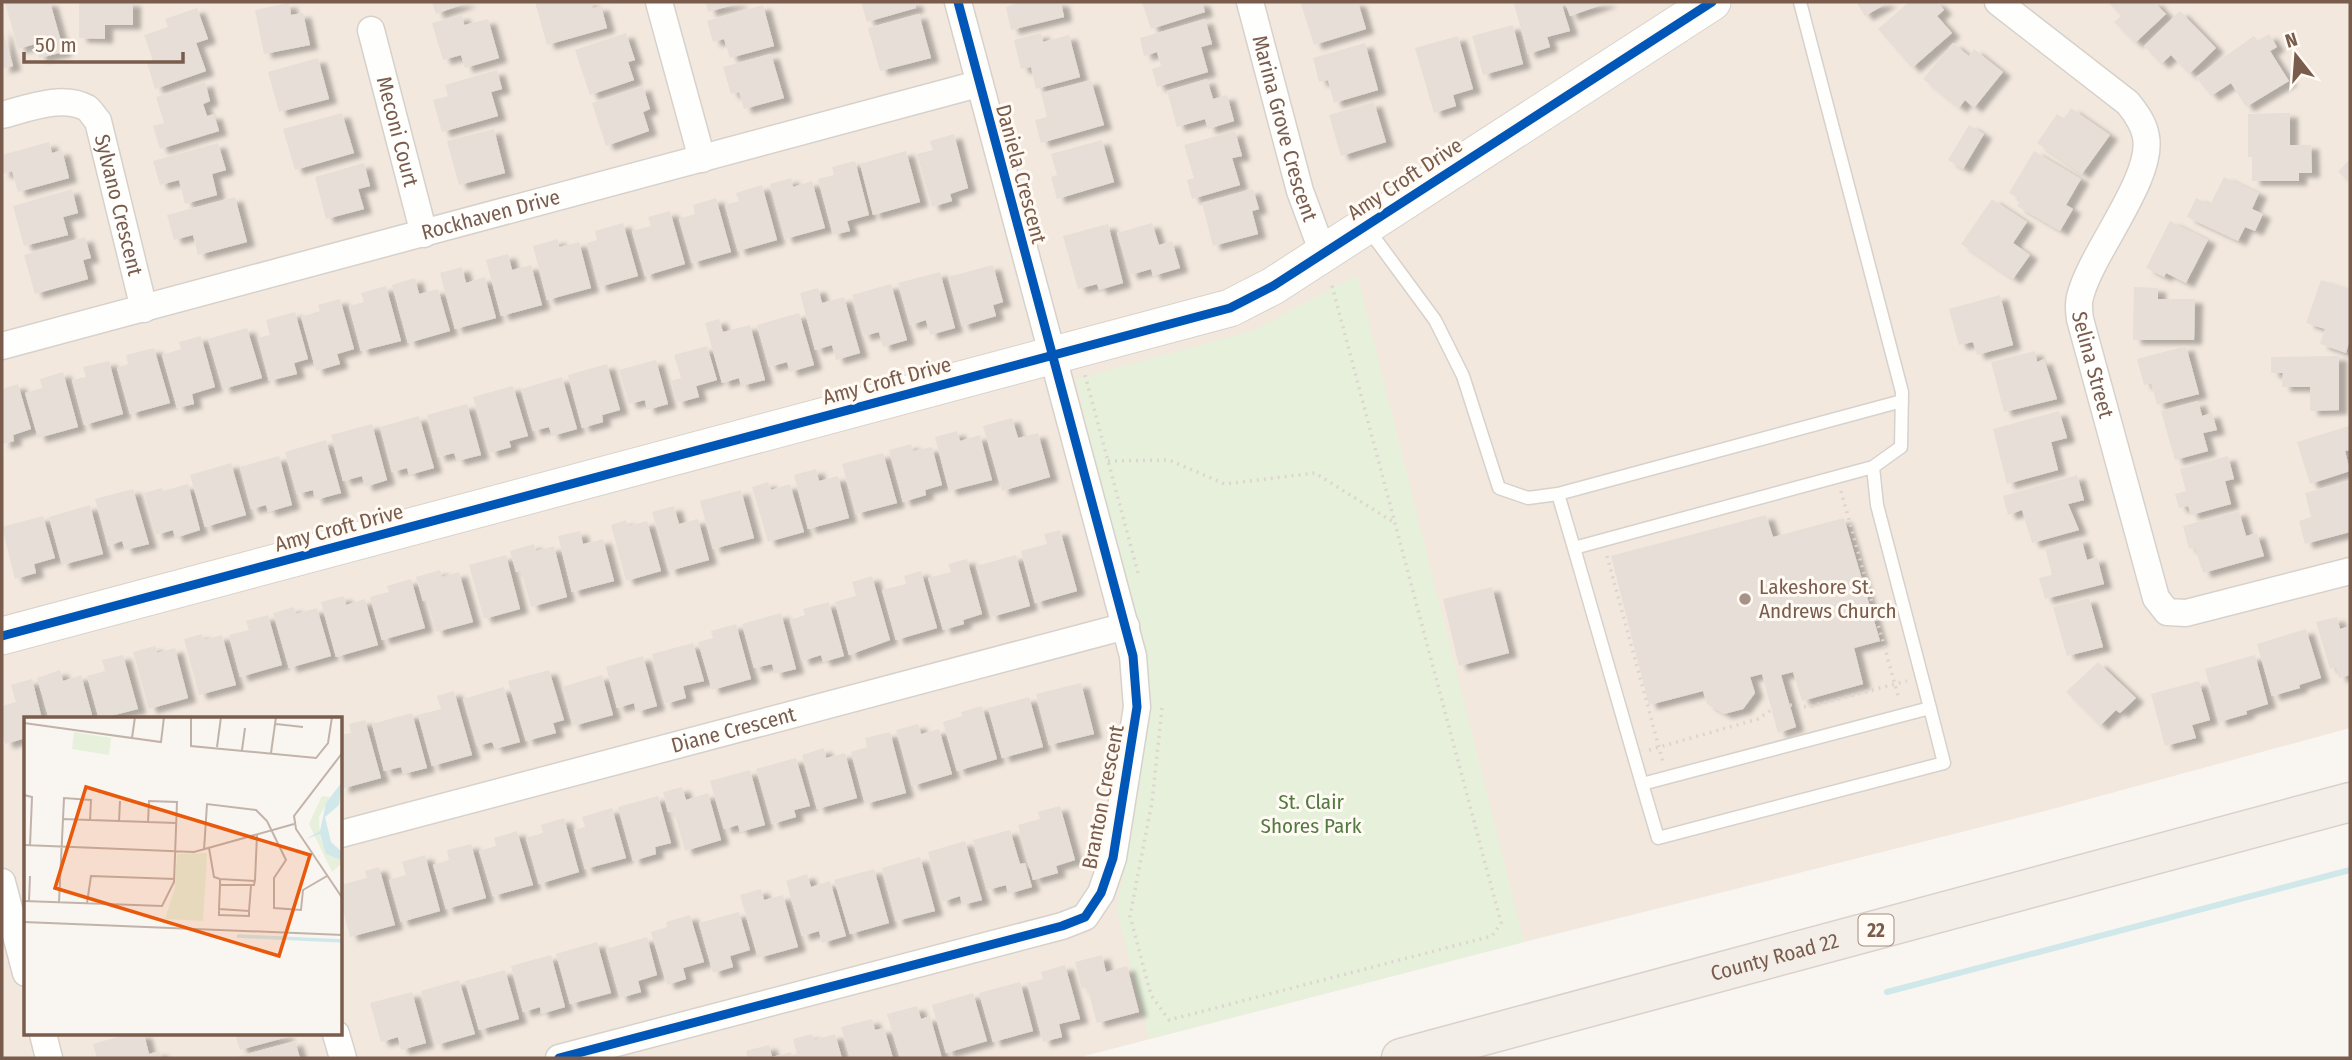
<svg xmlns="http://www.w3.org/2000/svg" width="2352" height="1060" viewBox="0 0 2352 1060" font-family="'Fira Sans Condensed',sans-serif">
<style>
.residential{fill:#f2e8de;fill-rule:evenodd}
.green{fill:#e7f0db}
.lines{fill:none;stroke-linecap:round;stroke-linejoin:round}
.stream{stroke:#d0e8ea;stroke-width:6}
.building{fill:#e6ded7;filter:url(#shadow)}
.lane-casing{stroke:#d7d1cb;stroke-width:15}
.street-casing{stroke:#d7d1cb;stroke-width:29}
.secondary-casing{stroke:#d9d2cb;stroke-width:39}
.primary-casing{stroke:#dad1cc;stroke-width:41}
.path{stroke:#dcd5d0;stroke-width:3.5;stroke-dasharray:2 5;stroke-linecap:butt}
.lane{stroke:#fefefd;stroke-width:12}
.street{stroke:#fefefd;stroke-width:26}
.secondary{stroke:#fefefd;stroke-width:37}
.primary{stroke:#f3eee8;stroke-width:38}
.cycleway-casing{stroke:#fffaf3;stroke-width:13}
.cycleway{stroke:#0057b8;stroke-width:9}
.poi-dot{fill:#a69286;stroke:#fffaf3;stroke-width:2.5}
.labels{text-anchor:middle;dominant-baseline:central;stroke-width:6;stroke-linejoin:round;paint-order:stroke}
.shield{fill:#fffaf3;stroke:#a28b7f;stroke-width:2}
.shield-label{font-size:19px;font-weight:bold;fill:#7a5c4d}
.street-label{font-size:21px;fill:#7a5c4d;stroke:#fffaf3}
.poi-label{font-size:21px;fill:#7a5c4d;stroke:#fffaf3;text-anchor:start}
.park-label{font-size:21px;fill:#537a41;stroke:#fffaf3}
.inset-river{fill:none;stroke:#d0e8ea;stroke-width:3.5}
.inset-road{fill:none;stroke:#c2b3aa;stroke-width:2}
.view{fill:#e8590c;fill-opacity:0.15;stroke:#e8590c;stroke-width:3.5}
.inset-edge{fill:none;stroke:#7a5c4d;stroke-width:3.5}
</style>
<defs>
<filter id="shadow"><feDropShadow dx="8" dy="4.5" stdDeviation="2" flood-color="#0004"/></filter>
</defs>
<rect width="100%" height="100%" fill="#f9f5f0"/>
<path class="residential" d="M2 2H2350V728L2045 811 1524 942 1077 1058H2ZM26 719H341V1034H26Z"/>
<path class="green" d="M1357 275 1524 942 1149 1039 1117 910 1150 695 1076 379 1252 331Z"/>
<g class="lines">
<path class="stream" d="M1887 992 2350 870"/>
</g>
<path class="building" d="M5 2H50L64 52 39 58 35 44 18 49Z
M79 2H133V25H105V39L79 38Z
M432 2H469L436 14Z
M535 2H591L593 8 601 6 607 28 547 45Z
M706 2H740V3L708 12Z
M861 2H915L916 8 867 22Z
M1020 2H1061L1064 17 1011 30 1006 7Z
M1142 2H1202L1205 12 1151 29Z
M1307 2H1358L1366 29 1314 45 1301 4Z
M1522 2H1561L1570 31 1547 37 1550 47 1528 54 1514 4Z
M1565 2H1610L1570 16Z
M1856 2H1889L1865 16Z
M1909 2H1937L1944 10 1937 16 1952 33 1912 68 1878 29Z
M2108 2H2159L2156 4 2166 14 2135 43 2114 22 2121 16Z
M289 3 291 15 303 13 310 45 264 54 255 10Z
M763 5 774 46 730 58 724 39 713 42 707 21Z
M197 8 208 39 196 43 206 71 155 89 147 63 153 61 144 35 168 27 165 19Z
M2180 11 2216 48 2189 74 2171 55 2161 64 2144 46Z
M919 14 931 58 880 71 868 28Z
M462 15 464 25 488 19 499 58 465 68 461 55 443 60 432 23Z
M1205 19 1212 44 1201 47 1208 72 1157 87 1152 69 1161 66 1157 52 1144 56 1140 38Z
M1513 25 1523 64 1483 75 1472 36Z
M2 28 13 66 2 69Z
M626 33 635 60 628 62 634 80 590 95 575 50Z
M1041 33 1043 42 1069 35 1080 77 1036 89 1031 67 1021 69 1014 40Z
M2269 34 2277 47 2270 51 2289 81 2246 107 2231 83 2211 96 2196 77 2254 36 2258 41Z
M1458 36 1473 89 1453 95 1456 106 1434 113 1415 48Z
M1365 43 1378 90 1334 103 1328 80 1319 82 1313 58Z
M1953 43 1969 56 1974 49 2003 72 1974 108 1965 100 1959 108 1923 79Z
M771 54 784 98 744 109 739 92 731 94 723 67Z
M318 58 329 99 279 112 268 72Z
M497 70 502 89 491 92 498 116 442 132 433 100 448 96 445 85Z
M1207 79 1213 99 1227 95 1234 121 1208 129 1205 119 1177 127 1167 91Z
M1091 80 1104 125 1041 143 1035 120 1047 117 1041 93Z
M205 82 210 101 203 104 207 116 214 114 219 131 160 149 153 126 164 123 156 97Z
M643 86 650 109 643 112 649 131 606 146 592 103Z
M1374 102 1386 142 1341 156 1329 115Z
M2071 108 2110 135 2082 174 2037 143 2057 114 2064 119Z
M342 113 354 153 295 170 283 129Z
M2290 113V145H2311L2312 173H2299V181H2252V157H2248V114Z
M1969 125 1984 134 1963 169 1948 160Z
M494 129 505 173 459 185 447 141Z
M1235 131 1242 156 1232 158 1240 185 1192 199 1187 180 1194 178 1184 145Z
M954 134 968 188 950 194 952 201 932 207 917 154 933 150 930 141Z
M1102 140 1114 182 1057 199 1051 177 1057 175 1051 154Z
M49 142 52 153 62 150 69 178 18 192 12 171 2 174V155Z
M218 143 226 170 212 174 217 195 185 204 179 180 160 185 153 161Z
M906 151 920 202 873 215 860 164Z
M2034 151 2081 179 2066 205 2073 209 2060 231 2017 206 2021 200 2009 193Z
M2350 159V183L2338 172Z
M855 161 869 215 847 221 850 231 833 235 818 179 834 175 832 167Z
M364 163 370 186 358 189 364 209 326 219 315 177Z
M2224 177 2259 193 2252 209 2263 214 2255 231 2245 227 2238 241 2187 217 2196 198 2210 205Z
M791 178 793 187 812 181 825 228 785 239 770 184Z
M762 185 777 240 738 251 725 205 739 201 736 193Z
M72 189 78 213 63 217 68 235 24 246 13 206Z
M1253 189 1259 209 1252 211 1258 234 1213 246 1202 203Z
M235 197 247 242 198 255 193 235 174 240 167 215Z
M716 198 731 252 692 263 679 219 695 214 693 205Z
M1992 199 2027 222 2013 243 2030 255 2013 279 1961 244Z
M670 211 685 264 645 276 632 231 651 226 648 217Z
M2170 221 2208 240 2186 283 2166 273 2164 277 2146 268Z
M623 223 638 276 599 287 587 243 597 240 595 231Z
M1152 223 1159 245 1172 241 1180 268 1153 276 1151 269 1130 275 1117 233Z
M1108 224 1123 283 1099 290 1097 284 1078 289 1063 236Z
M85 237 91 258 83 260 88 279 35 294 24 255Z
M558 239 559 247 579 242 591 288 547 300 533 246Z
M508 254 512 270 531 265 542 305 501 316 486 260Z
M993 265 1003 302 993 305 996 316 962 326 948 277Z
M462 267 466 283 485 277 496 318 455 329 440 273Z
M940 272 955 328 930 335 926 320 910 325 898 283Z
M415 278 419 294 438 289 450 331 408 343 392 285Z
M2321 280 2350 290V339L2346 353 2320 344 2325 329 2306 323Z
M891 284 907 340 883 347 879 332 863 336 852 295Z
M386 286 401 341 361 351 349 306 364 302 361 293Z
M2134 287 2158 288V299H2195L2194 340H2133Z
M818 288 822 303 844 297 860 353 836 360 832 345 815 350 800 293Z
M2000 295 2013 345 1977 355 1973 342 1959 345 1949 309Z
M340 299 354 349 337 354 340 364 316 371 301 317 320 311 318 305Z
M295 312 308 359 294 363 297 374 269 381 258 338 270 335 266 320Z
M799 313 814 365 790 372 787 362 769 367 757 325Z
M719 319 723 332 750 325 765 380 741 386 739 378 722 383 705 323Z
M247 328 262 378 223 389 208 339Z
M201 336 215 387 192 394 194 404 177 408 162 355 181 349 179 342Z
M707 346 717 380 696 386 699 397 677 403 671 381 681 378 674 355Z
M2186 346 2199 394 2157 405 2151 383 2144 385 2137 359Z
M154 348 170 403 130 414 117 368 128 364 126 355Z
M2035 351 2037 362 2044 359 2057 399 2004 412 1991 362Z
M2339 356V410L2310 411V387H2282L2283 373H2271V357Z
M656 360 668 404 647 410 645 400 629 404 619 370Z
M109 361 123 414 84 425 72 380 86 377 83 367Z
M607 364 620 410 602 415 603 422 582 428 568 375Z
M63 372 78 427 38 438 25 393 42 388 40 379Z
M562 377 577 429 552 436 549 427 533 431 521 389Z
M18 384 31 429 13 435 14 441 2 444V389Z
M513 386 528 436 509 441 511 447 490 453 473 397Z
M2198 401 2202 416 2212 413 2217 430 2203 433 2208 451 2175 460 2161 411Z
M467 404 481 455 457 461 454 453 438 457 427 415Z
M2059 411 2067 438 2051 442 2058 470 2007 484 1993 429Z
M419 416 434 468 409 475 407 468 392 472 380 427Z
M1012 418 1018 438 1038 433 1050 477 1002 491 983 426Z
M372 424 387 480 365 487 362 476 343 481 331 435Z
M2349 426 2350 450 2345 451 2350 471 2310 484 2297 442Z
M957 431 960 441 980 435 992 480 949 491 935 437Z
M326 440 341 493 315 500 313 490 297 494 285 452Z
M911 444 913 451 932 447 942 485 925 490 926 495 903 502 889 450Z
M883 453 897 503 856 514 842 464Z
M279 456 292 505 268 512 266 505 251 509 240 467Z
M2228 456 2234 479 2225 481 2231 504 2191 515 2188 506 2179 508 2175 494 2186 491 2180 469Z
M231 463 246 515 205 527 190 475Z
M816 469 819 481 838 476 849 518 808 529 794 475Z
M2077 475 2084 500 2068 504 2079 530 2032 543 2022 510 2008 515 2003 496Z
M2350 481V532L2305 544 2299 521 2311 517 2305 493Z
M768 482 771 490 790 484 804 532 768 542 752 487Z
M188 484 200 530 175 538 173 530 156 535 144 493 162 488 163 491Z
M133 489 149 544 125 550 122 541 108 546 95 499Z
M741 490 754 538 713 549 700 501Z
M90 505 103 554 62 565 49 517Z
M674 506 679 524 698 519 709 560 669 571 652 512Z
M2239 511 2246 536 2257 533 2264 556 2203 573 2195 547 2189 549 2183 526Z
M1766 515 1773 537 1844 518 1880 641 1854 648 1863 684 1802 701 1793 672 1781 675 1796 727 1778 733 1762 674 1750 677 1755 693 1743 709 1724 714 1707 704 1703 691 1649 705 1611 556Z
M43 516 55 558 34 564 36 573 15 579 2 527Z
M626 520 628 526 647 521 661 571 626 581 611 525Z
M1060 530 1077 591 1035 603 1021 551 1047 544 1044 534Z
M580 531 583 544 603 539 614 581 572 592 558 536Z
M2081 538 2087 560 2097 557 2104 584 2045 599 2039 578 2052 575 2045 548Z
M534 544 536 551 554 546 567 597 531 607 521 570 516 572 510 551Z
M506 555 520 609 484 619 469 565Z
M1016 555 1030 606 991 617 976 566Z
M967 559 982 614 963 620 964 624 943 630 928 578 951 572 948 564Z
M440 570 442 577 459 572 473 622 436 632 427 599 423 601 416 577Z
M921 571 937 628 896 640 882 590 906 584 904 576Z
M872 576 890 640 849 655 835 602 856 596 852 582Z
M411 579 425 628 382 640 370 597 389 592 387 586Z
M1492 587 1509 653 1459 666 1443 599Z
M344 596 346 605 365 599 378 645 336 657 321 602Z
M2089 598 2103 647 2067 656 2053 607Z
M829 602 844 656 823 662 821 655 802 661 790 620 805 615 803 609Z
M294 607 296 614 317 608 331 656 289 668 273 613Z
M781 613 796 669 775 674 772 664 754 668 742 624Z
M268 615 282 665 240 677 229 635 249 630 246 621Z
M2337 617 2340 629 2350 626V675L2339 678 2336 667 2330 669 2316 622Z
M736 624 751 679 712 690 698 642 713 638 711 631Z
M2306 629 2321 678 2299 685 2300 688 2272 696 2257 644Z
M202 634 204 640 222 635 236 685 199 695 184 639Z
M693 643 704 681 683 686 686 698 665 704 652 654Z
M155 646 157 653 175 648 188 698 149 709 133 652Z
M123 655 138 709 99 719 87 676 105 671 102 660Z
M2255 655 2268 704 2246 711 2247 714 2219 722 2205 669Z
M643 656 657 706 636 712 634 703 617 708 606 667Z
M2098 662 2136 698 2120 713 2116 710 2100 726 2066 692Z
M60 670 63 681 81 675 92 715 79 719H49L37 678Z
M549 670 564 720 553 723 556 733 526 741 508 681Z
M602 675 613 715 573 726 562 687Z
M32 679 42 719H26V738L5 744 2 731V706L16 702 11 685Z
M2199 681 2210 720 2192 725 2196 738 2165 746 2151 694Z
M1081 683 1094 734 1049 745 1036 694Z
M504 687 520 742 495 749 492 742 477 746 463 699Z
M454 691 472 755 432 766 418 715 441 709 437 696Z
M1029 697 1043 747 1002 758 988 708Z
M982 706 997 759 957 771 943 722 962 716 961 712Z
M412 713 427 768 403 774 401 767 384 771 372 724Z
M365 720 381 778 341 789V735L351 733 349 724Z
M918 724 921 734 939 729 952 774 912 786 896 730Z
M890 732 906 793 865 804 851 752 867 747 865 738Z
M824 748 826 758 845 753 857 798 817 809 802 755Z
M796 758 810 806 794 810 796 817 772 824 756 769Z
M750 770 765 825 740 832 738 825 724 829 710 781Z
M682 787 686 800 708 793 721 840 685 851 674 811 668 812 663 792Z
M658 796 671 843 655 847 656 854 633 861 618 807Z
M1060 806 1075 860 1056 866 1058 873 1033 880 1018 825 1040 819 1038 812Z
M612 808 626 858 585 869 574 830 585 827 582 817Z
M564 818 579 872 539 884 526 838 543 833 541 825Z
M1010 830 1020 864 1025 863 1032 887 1008 894 1006 885 987 890 973 840Z
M517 831 533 885 493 896 479 851 496 846 494 838Z
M965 841 982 900 962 905 960 896 942 902 928 852Z
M471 844 486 898 446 909 433 865 449 860 447 850Z
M425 855 440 911 401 922 389 880 406 875 402 862Z
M920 857 935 911 896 921 882 868Z
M379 867 395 925 350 937 341 903V885L367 878 365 871Z
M874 869 889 923 850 934 834 880Z
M807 874 811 887 830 881 846 936 822 943 819 931 802 936 786 881Z
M761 889 764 900 783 895 798 947 758 958 740 895Z
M739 912 750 950 730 956 733 967 713 973 699 923Z
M690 915 704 962 683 968 686 979 667 985 651 932 667 927 666 922Z
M647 937 657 975 638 981 641 992 620 998 606 949Z
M597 942 611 993 570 1004 556 954Z
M551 955 565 1007 541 1014 540 1007 523 1012 511 966Z
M1102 955 1106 972 1127 966 1139 1012 1097 1023 1087 987 1082 989 1075 962Z
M1065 965 1080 1019 1059 1024 1062 1037 1043 1042 1027 983 1043 979 1041 972Z
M505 970 519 1019 479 1030 465 981Z
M459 980 475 1034 436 1045 421 991Z
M1020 982 1033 1031 993 1042 979 993Z
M412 992 426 1043 401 1050 398 1037 381 1042 370 1003Z
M973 993 987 1041 946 1053 932 1005Z
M917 1006 921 1019 930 1016 942 1058H900L887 1014Z
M872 1019 875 1030 884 1028 893 1058H850L841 1027Z
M128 1034H144L149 1054 159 1051 162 1058H97L93 1044Z
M235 1034H286L287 1037 240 1050Z
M812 1034 814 1040 835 1034 842 1058H798L793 1039Z
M295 1041 300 1058H237L236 1057Z
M769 1045 772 1057 791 1052 792 1058H748L746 1051Z"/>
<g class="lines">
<g class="lane-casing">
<path id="lane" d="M1800 2 1902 392 1901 447 1873 467 1574 548 1558 494 1902 401
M1368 229 1435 320 1463 376 1499 488 1528 498 1558 494
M1574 548 1642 784 1930 708 1877 505 1873 467
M1642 784 1658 838 1944 763 1930 708"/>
</g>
<g class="street-casing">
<g id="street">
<path d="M659 2 702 159"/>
<path id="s1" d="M1250 2 1300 191 1323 253"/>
<path id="s2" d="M1998 2 2128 103C2136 113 2144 124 2146 137 2154 178 2090 254 2080 297 2078 304 2079 312 2080 319L2156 598 2167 612 2186 613 2350 571"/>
<path id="s3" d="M371 30 424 234"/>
<path id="s4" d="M2 115C26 109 62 94 87 108 91 111 94 117 98 121L144 309"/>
<path id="s5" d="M2 346 978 84"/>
<path id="s6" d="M341 834 1126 626"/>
<path d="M2 882 26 973"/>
<path d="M43 1034 49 1058"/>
<path d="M336 1034 343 1058"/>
<path d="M559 1058 1062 926 1085 917 1101 893 1113 858 1137 707 1133 656 958 2"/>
</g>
</g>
<g class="secondary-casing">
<path id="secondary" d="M2 636 1230 308 1273 286 1712 2"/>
</g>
<g class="primary-casing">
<g id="primary">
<path id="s7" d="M1401 1058 2350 802"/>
</g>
</g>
<path class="path" d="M1085 375 1138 573
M1108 461 1169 460 1225 484 1315 473 1395 523
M1841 491 1899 699
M1607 556 1663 762
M1790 705 1808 707 1907 681
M1162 708 1152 802 1130 916 1151 995 1169 1020 1492 936 1501 923 1331 282
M1649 750 1758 719 1771 710"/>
<use href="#lane" class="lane"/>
<use href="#street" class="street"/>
<use href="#secondary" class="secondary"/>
<use href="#primary" class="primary"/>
<g class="cycleway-casing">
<path id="cycleway" d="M2 636 1230 308 1273 286 1712 2
M559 1058 1062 926 1085 917 1101 893 1113 858 1137 707 1133 656 958 2"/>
</g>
<use href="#cycleway" class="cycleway"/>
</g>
<circle class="poi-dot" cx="1745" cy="599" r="7"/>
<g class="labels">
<rect class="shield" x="1858.5" y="914.5" width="35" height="31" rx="5"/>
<g class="shield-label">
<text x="1876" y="930">22</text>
</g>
<g class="street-label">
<text stroke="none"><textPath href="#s1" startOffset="131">Marina Grove Crescent</textPath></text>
<text stroke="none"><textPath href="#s3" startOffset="105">Meconi Court</textPath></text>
<text transform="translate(1021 174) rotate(75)">Daniela Crescent</text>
<text transform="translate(1405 179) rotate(-33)">Amy Croft Drive</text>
<text stroke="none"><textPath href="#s4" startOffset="191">Sylvano Crescent</textPath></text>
<text stroke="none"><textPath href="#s5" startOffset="506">Rockhaven Drive</textPath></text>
<text stroke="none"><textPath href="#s2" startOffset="448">Selina Street</textPath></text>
<text transform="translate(887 381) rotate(-15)">Amy Croft Drive</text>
<text transform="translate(339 528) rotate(-15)">Amy Croft Drive</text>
<text stroke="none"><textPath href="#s6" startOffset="406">Diane Crescent</textPath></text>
<text transform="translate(1103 797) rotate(-79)">Branton Crescent</text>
<text stroke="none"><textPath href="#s7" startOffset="387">County Road 22</textPath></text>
</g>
<g class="poi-label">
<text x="1759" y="587">Lakeshore St.<tspan x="1759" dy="24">Andrews Church</tspan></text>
</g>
<g class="park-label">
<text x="1311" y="802">St. Clair<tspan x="1311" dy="24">Shores Park</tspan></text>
</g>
</g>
<g transform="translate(24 717)">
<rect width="318" height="318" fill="#f9f5f0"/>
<path d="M50 15 87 21 85 38 48 32ZM298 79 306 80 295 100 296 120 299 127 318 137V146L308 155 285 107ZM183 136 179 204 141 202 151 170 153 137Z" fill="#e7f0db"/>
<path d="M318 65 315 88 301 100 307 125 318 135 317 143 302 137 296 117 282 122 296 114 302 86Z" fill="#d0e8ea"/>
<path class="inset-river" d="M213 219 319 224"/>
<path class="inset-road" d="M167 0V29L292 41 304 26 308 0M0 6 137 25 140 0M252 7 279 10M108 21 111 0M193 30 197 0M218 33 221 11M319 35 270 99 272 112 319 182M247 36 252 0M0 78 8 80 6 129M38 102 152 106M95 105 96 84M0 128 170 135 270 107M185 131 190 160 196 162M180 133 183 87 232 93 243 104 262 143 250 161V191L277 193 279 173 303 159M231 164 196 162V168H230L231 163 233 118M196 168 195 192 225 194 227 169M0 184 138 189 150 165 153 85 125 84 124 106M5 184 6 159M35 185 40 81 67 83 66 104M63 186 67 159 151 162M195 192V198L225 199V194M0 205 319 218"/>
<path class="view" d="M62 70 286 138 255 239 31 171Z"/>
<rect width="318" height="318" class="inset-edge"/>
</g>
<rect width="2352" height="1060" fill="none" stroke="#7a5c4d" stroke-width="7"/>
<g transform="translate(2296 56) rotate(343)" stroke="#fffaf3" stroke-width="5" paint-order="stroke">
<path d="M0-5L12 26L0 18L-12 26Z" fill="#7a5c4d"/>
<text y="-10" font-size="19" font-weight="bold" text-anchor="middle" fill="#7a5c4d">N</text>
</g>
<path d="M24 52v10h159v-10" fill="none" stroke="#7a5c4d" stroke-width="3.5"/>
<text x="35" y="52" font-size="21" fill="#7a5c4d" stroke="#fffaf3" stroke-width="5" paint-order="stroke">50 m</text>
</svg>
